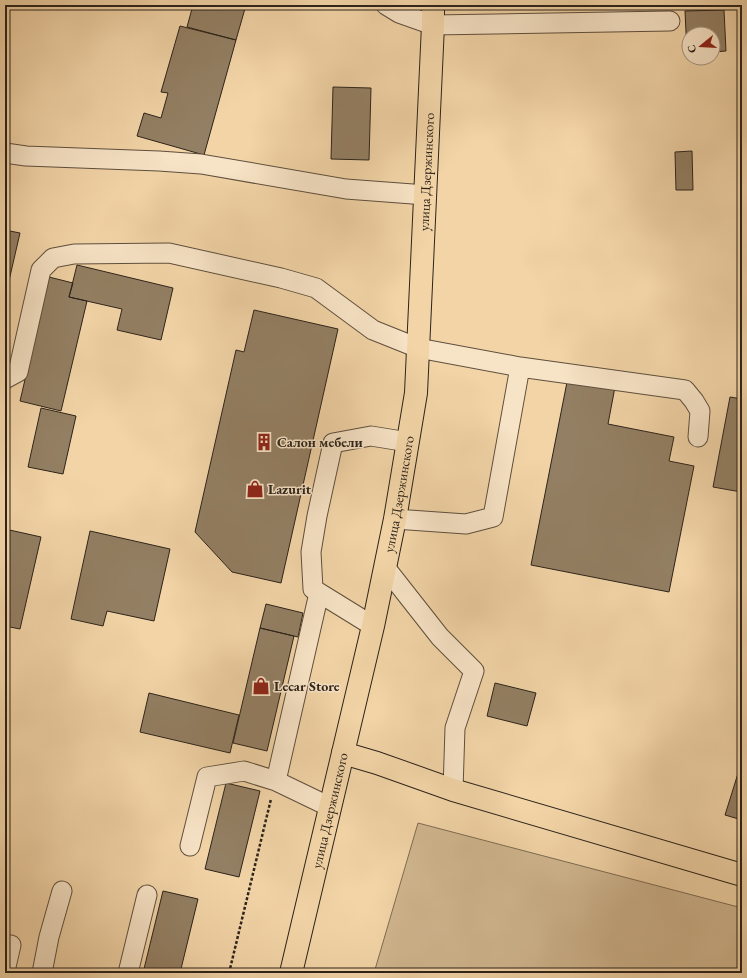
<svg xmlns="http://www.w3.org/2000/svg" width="747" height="978" viewBox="0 0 747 978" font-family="'EB Garamond',serif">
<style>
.green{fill:#d0b68f;stroke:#7e6c54}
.building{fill:#937f63;stroke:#2c231a}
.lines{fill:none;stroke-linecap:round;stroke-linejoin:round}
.minor-casing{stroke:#5e4f3d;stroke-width:21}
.major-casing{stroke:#2c231a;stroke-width:24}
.path{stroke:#2c231a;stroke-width:2.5;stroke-dasharray:3 2;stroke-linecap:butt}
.minor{stroke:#f7e3c6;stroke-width:19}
.major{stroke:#f2d4a7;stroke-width:22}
.labels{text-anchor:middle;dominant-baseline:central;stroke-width:3;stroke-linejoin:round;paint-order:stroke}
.street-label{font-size:14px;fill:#2c231a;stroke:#f7e3c6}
.poi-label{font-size:14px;font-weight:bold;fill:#2c231a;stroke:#f7e3c6;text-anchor:start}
</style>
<rect width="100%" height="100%" fill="#f2d4a7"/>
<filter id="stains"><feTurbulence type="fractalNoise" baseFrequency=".005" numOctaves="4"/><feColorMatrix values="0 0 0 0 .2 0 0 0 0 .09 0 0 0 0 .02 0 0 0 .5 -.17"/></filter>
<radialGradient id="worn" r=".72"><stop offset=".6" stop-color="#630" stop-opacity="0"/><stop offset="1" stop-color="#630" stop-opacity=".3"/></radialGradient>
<path class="green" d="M418 823 742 908V973H374Z"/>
<path class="building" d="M193 5H246L236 40 187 27Z
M5 8 9 20 5 22Z
M724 10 726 51 713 52V34H689V53H687L685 11Z
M180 26 236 40 204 155 137 136 144 113 161 118 168 93 161 92Z
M333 87 371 88 369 160 331 159Z
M692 151 693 190H676L675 152Z
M5 230 20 233 5 298Z
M77 265 173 288 161 340 117 330 122 309 69 297Z
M49 277 73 283 69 297 87 301 61 411 20 401Z
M254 310 338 329 281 583 232 572 195 532 236 350 244 352Z
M568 377 615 387 608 424 674 437 669 461 694 466 669 592 531 565Z
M730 397 742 399V486L741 492 713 487Z
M41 408 76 416 63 474 28 467Z
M5 529 41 537 20 629 5 626Z
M90 531 170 549 154 621 107 611 103 626 71 619Z
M266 604 303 613 298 637 260 628Z
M260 628 294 636 267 751 233 743Z
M495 683 536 693 527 726 487 716Z
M149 693 239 715 230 753 140 732Z
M740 767H742V820L725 815Z
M226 783 260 791 239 877 205 869Z
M163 891 198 899 180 973H143Z"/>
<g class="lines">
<g class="minor-casing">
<path id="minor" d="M386 5 399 13 433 25 670 21
M5 153 26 156 159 161 201 164 346 189 426 195
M5 379 18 372 41 270 53 258 74 254 169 253 281 278 316 288 373 330 418 348 520 367 685 390 694 401 700 411 698 437
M395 519 466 524 493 517 520 367
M385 567 440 637 474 671 455 728 453 790
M319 593 276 781 330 807
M373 626 313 589 311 552 317 516 333 443 371 436 408 442
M190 846 207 777 244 771 276 781
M5 971 11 945
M42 973 49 937 62 891
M128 973 147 895"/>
</g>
<g class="major-casing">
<g id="major">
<path d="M343 753 377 763 453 790 742 875"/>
<path id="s1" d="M291 973 373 626 395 519 416 393 433 25V5"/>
</g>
</g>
<path class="path" d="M229 973 271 799"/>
<use href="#minor" class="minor"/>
<use href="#major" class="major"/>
</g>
<defs>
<g id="building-bare" transform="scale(1.38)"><path d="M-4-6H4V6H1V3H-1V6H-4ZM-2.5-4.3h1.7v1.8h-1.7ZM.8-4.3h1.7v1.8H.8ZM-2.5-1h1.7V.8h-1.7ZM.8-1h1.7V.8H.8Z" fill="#8f2418" stroke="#f7e3c6" stroke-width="2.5" paint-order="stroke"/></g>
<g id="shop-bare" transform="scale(1.38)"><path d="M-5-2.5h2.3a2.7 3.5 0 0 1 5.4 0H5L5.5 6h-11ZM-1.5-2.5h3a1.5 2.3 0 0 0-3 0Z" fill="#8f2418" stroke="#f7e3c6" stroke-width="2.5" paint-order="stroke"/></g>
</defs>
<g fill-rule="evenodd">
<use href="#building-bare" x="264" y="442"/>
<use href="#shop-bare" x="255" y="489"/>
<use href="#shop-bare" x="261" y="686"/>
</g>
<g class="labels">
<g class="street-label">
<text stroke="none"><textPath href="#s1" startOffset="815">улица Дзержинского</textPath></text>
<text stroke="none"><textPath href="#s1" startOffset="491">улица Дзержинского</textPath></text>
<text stroke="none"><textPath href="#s1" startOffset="167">улица Дзержинского</textPath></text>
</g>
<g class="poi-label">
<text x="277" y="442">Салон мебели</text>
<text x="268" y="489">Lazurit</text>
<text x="274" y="686">Lecar Store</text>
</g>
</g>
<rect width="747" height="978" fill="none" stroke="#f2d4a7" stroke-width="20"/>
<rect x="6" y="6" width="735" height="966" fill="none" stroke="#2c231a" stroke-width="2"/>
<rect x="10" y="10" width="727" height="958" fill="none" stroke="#2c231a"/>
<g transform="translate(701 46) rotate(252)"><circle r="19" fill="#f7e3c6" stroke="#a69681"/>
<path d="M0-3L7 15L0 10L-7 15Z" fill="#8f2418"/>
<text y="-6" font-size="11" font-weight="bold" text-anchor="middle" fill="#2c231a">С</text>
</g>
<rect width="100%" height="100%" filter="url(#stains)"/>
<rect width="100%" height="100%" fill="url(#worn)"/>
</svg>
